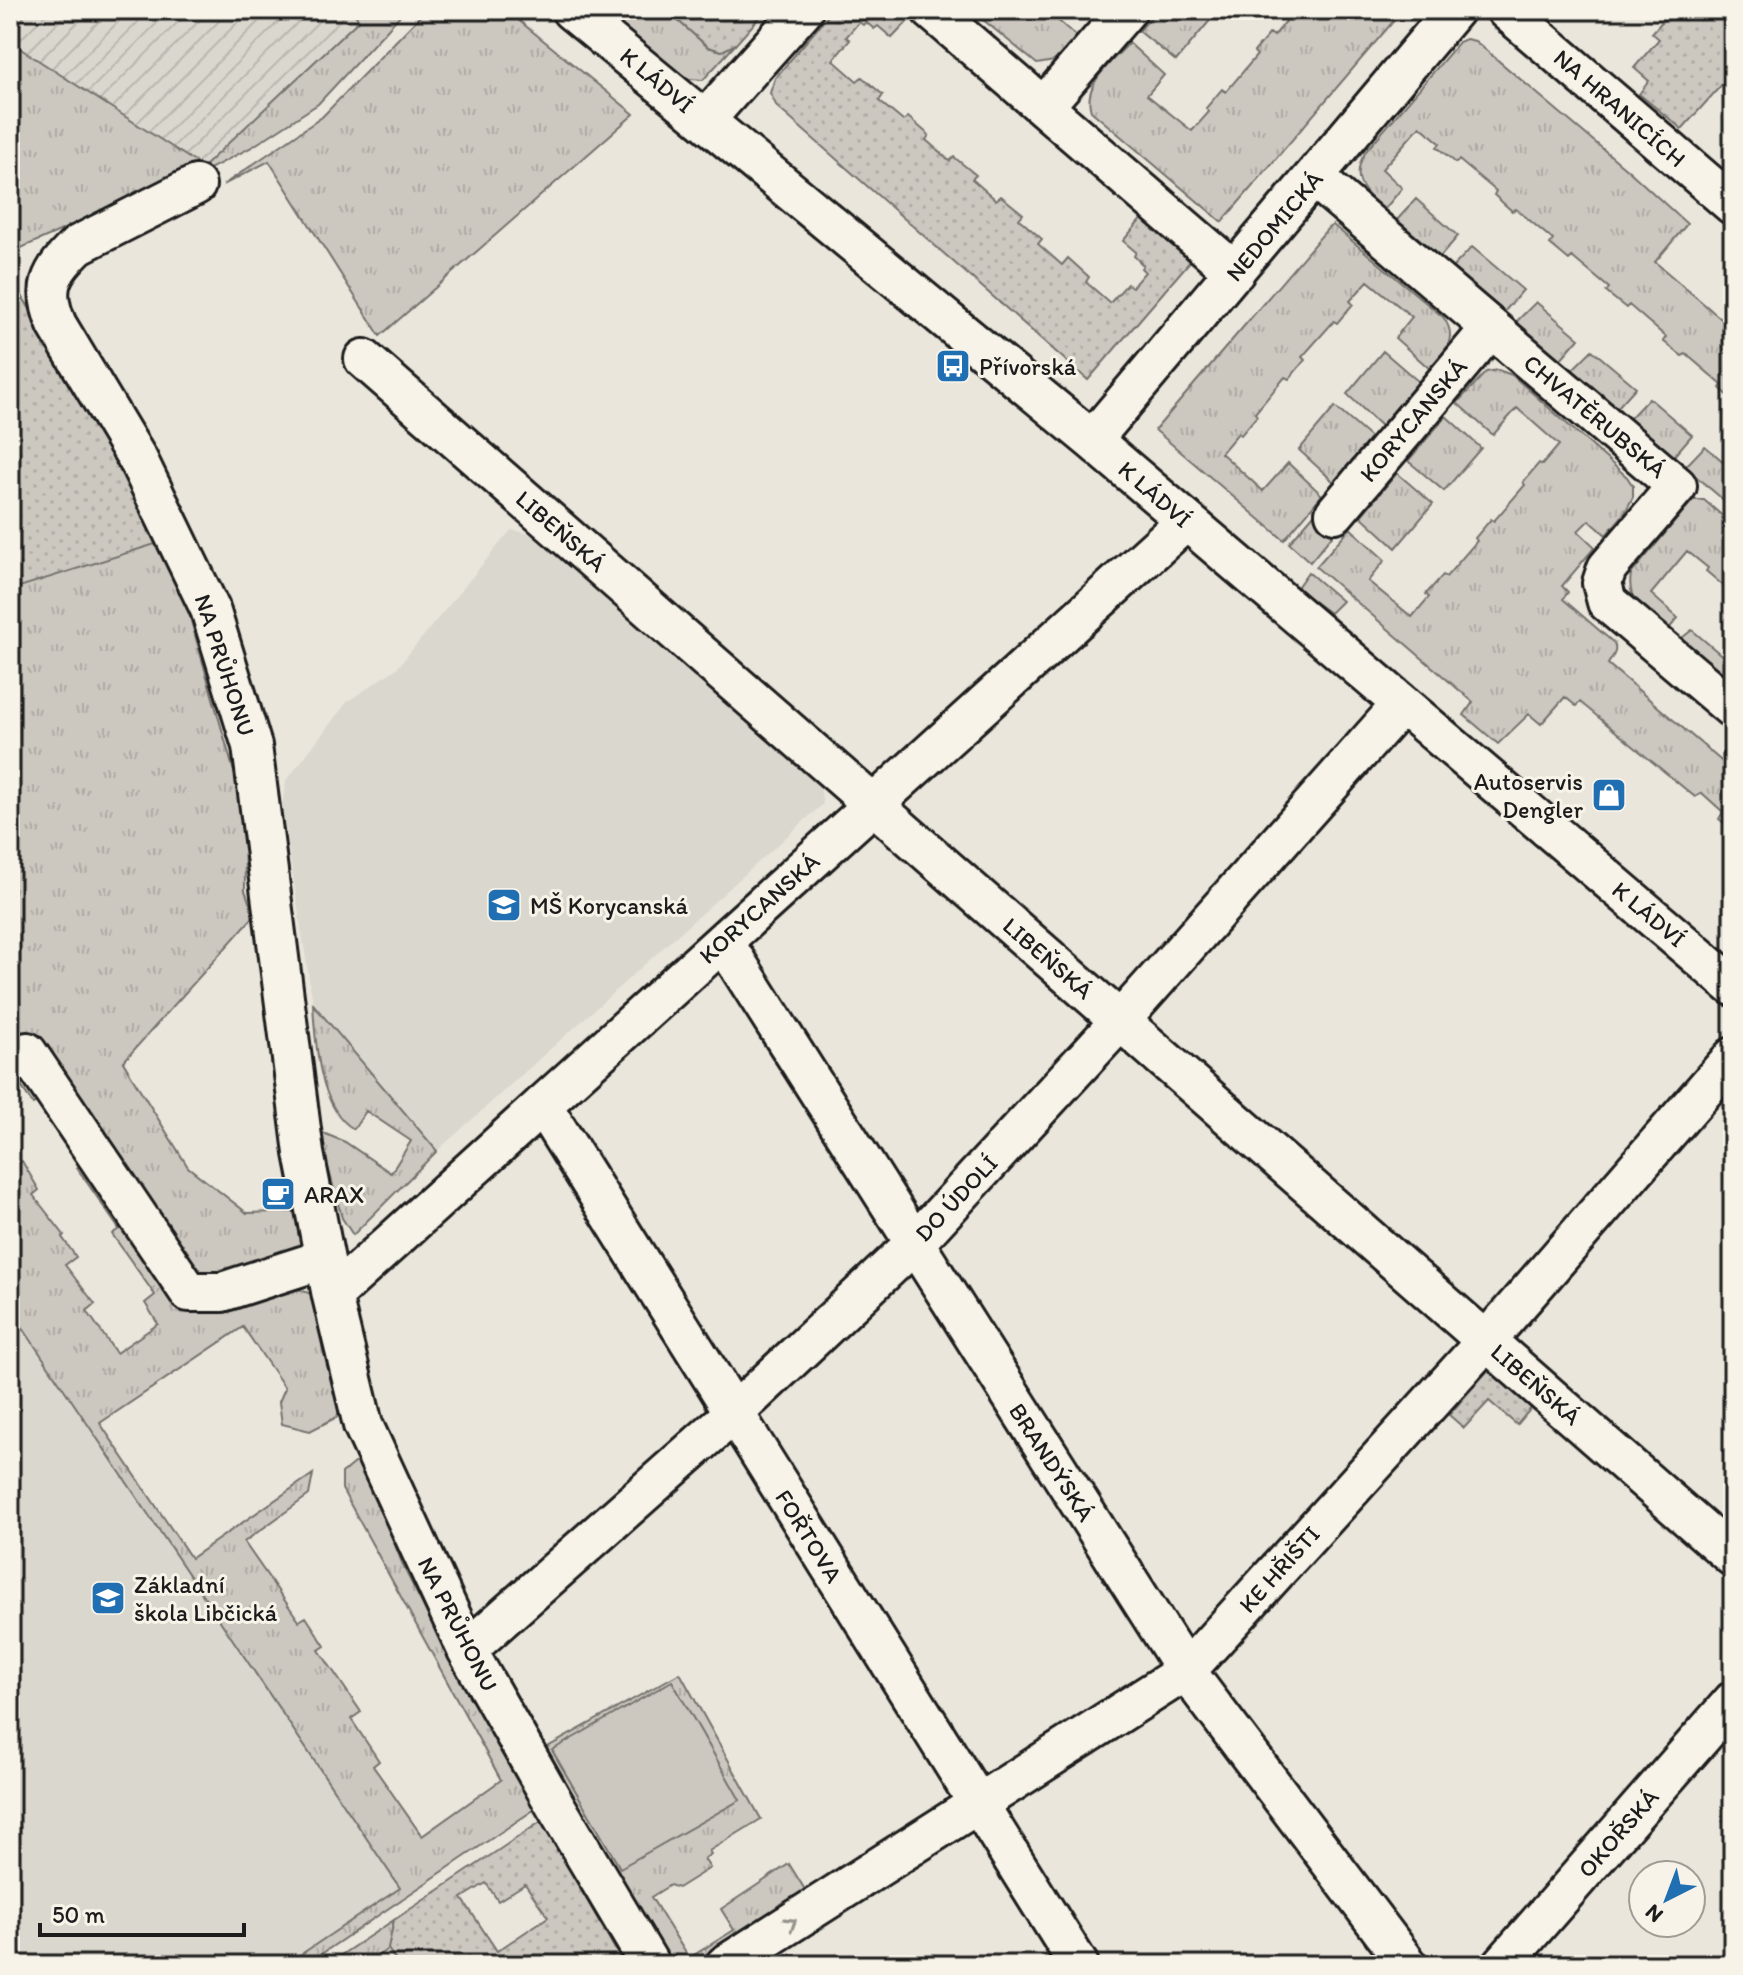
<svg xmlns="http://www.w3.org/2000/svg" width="1743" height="1975" viewBox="0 0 1743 1975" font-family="Itim,sans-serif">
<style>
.built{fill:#dad7ce}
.industrial{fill:url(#industrial-furrows)}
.grass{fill:url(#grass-tufts);stroke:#74726e;stroke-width:2}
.garden{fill:url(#garden-dots);stroke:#74726e;stroke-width:2;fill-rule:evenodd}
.pitch{fill:#ccc8c0;stroke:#74726e;stroke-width:2}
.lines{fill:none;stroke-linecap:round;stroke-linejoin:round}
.minor-casing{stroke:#1c1c1c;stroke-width:44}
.minor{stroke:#f7f3e8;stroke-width:38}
.oneway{stroke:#94928c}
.labels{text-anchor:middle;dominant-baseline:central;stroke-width:6;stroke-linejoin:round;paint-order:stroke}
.street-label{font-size:24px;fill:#1c1c1c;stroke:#f7f3e8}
.poi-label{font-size:24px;fill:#1c1c1c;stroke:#f7f3e8;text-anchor:start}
</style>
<defs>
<pattern id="industrial-furrows" width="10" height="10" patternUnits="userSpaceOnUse" patternTransform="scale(2)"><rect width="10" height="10" fill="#dad7ce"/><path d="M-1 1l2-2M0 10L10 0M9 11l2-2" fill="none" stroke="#bab8b0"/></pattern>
<pattern id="grass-tufts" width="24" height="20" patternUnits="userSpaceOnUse" patternTransform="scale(2)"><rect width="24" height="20" fill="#ccc8c0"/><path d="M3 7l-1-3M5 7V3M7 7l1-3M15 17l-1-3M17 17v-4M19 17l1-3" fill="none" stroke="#afaba4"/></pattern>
<pattern id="garden-dots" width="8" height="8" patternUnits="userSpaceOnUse" patternTransform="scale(2)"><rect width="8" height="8" fill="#ccc8c0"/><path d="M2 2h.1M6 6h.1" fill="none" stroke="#afaba4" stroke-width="1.8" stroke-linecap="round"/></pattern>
</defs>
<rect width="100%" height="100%" fill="#eae6dc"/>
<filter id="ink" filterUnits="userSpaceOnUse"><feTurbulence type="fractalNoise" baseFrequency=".0125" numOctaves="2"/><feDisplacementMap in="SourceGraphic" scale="16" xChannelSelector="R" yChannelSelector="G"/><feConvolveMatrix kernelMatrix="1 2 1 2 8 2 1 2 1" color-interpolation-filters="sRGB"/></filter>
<g filter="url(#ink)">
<path class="built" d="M511 530 533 534 819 782 823 804 437 1151 313 1004 282 807 286 781 347 702 397 668Z
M10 1309 400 1888 285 1965H10Z"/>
<path class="industrial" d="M10 10H352L359 20 203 167 10 42Z"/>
<path class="grass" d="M352 10H405L318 104 252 147 72 241 64 229 10 253V42L203 167 359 20Z
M426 10H506L634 114 380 336 269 161 223 185 322 117Z
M598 10H666L708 47 722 51 736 44 703 80 678 78Z
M971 10H1046L1077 37 1054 61 1037 64Z
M1157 10H1204L1212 18 1176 61 1139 31Z
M1295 10H1403L1222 222 1091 111C1082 84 1112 62 1129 43L1164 75 1147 95 1192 131 1209 112 1206 108 1222 89 1226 92 1257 55 1254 52 1270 33 1274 36Z
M1466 39 1475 41 1629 171 1687 224 1655 262 1733 329V400L1720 388 1722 385 1686 354 1682 356 1663 341 1666 337 1629 305 1626 308 1606 292 1609 288 1572 257 1569 260 1550 244 1553 240 1516 209 1512 211 1494 195 1496 191 1459 160 1456 163 1437 147 1440 143 1420 126 1382 169 1402 188 1384 210C1363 191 1349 179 1366 151L1459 42Z
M1416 199 1458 236 1440 257 1397 220Z
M1333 225 1443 317C1459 338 1445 352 1430 369L1395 338 1412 317 1368 281 1350 301 1353 304 1337 323 1334 321 1302 357 1305 360 1289 379 1285 377 1255 413 1257 416 1241 435 1238 433 1221 453 1263 491 1288 463 1322 495 1284 540 1155 430 1328 228Z
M1472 247 1523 290 1504 312 1452 268Z
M10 276 168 540 244 807 245 890 254 916 123 1062 188 1167 247 1213 306 1211 308 1234 293 1252 291 1286 311 1294 345 1391 337 1417 310 1431 282 1424 279 1402 285 1388 243 1327 100 1423 191 1558 313 1474 309 1495 244 1542 299 1621 306 1617 325 1646 319 1650 361 1712 351 1719 379 1761 373 1766 422 1836 501 1780 342 1489V1473L354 1463H363L404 1568 449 1657 535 1809 305 1965H285L400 1888 10 1309V1162L13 1166 22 1161 39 1190 33 1195 64 1235 62 1237 76 1257 65 1265 95 1304 87 1311 116 1353 158 1324 145 1303 155 1295 112 1234 119 1229 77 1168 87 1160 43 1097 33 1104 19 1083 10 1089Z
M1536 302 1579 338 1560 360 1516 322Z
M1592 350 1636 387 1617 408 1572 370Z
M1383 351 1419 382 1381 426 1347 394Z
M1498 370 1512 375 1627 477 1633 486V497L1624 514 1606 535 1589 520 1578 531 1595 547 1562 586 1568 592 1563 599 1614 643C1618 652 1612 657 1608 664L1733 771V830L1719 819 1723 812 1702 793 1695 797 1580 702 1576 706 1565 697 1541 724 1529 714 1498 744 1464 715 1473 702 1316 567 1350 528 1385 560 1368 581 1412 617 1429 597 1426 594 1443 575 1446 577 1477 541 1475 538 1491 519 1494 521 1525 485 1523 482 1539 463 1542 465 1559 445 1517 408 1493 435 1457 403 1486 372Z
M1649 398 1692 435 1673 457 1629 419Z
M1335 407 1371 438 1334 482 1299 450Z
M1446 416 1481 448 1444 491 1408 461Z
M1705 446 1725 463 1733 454V508L1685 467Z
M1397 473 1433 504 1396 548 1361 516Z
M1693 500H1704L1733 525V592L1732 593 1706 571 1708 568 1687 551 1651 594 1678 618 1667 631C1646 614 1626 603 1631 574Z
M1320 507 1341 525 1310 562 1289 543Z
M1308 572 1342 601 1330 613 1300 591 1298 586Z
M1692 630 1733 665V682L1730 685 1678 641Z
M313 1004 437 1151 353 1235 342 1218 318 1131 345 1142 391 1173 411 1141 366 1111 354 1129C319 1110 315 1040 313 1004Z
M680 1673 761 1819 709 1851 711 1854 704 1859 710 1868 678 1888 670 1885 651 1897 689 1958 734 1930 721 1909 789 1864 812 1901 710 1965H671L546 1748Z
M394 1920 388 1949 364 1965H326Z"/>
<path class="garden" d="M666 10H766L736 44 722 51 708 47Z
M833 10H901L911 18 892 38 878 26 874 29 866 22 863 25 859 22 846 37 850 40 833 60 857 81 862 77 883 95 879 101 903 121 908 117 929 135 926 140 950 161 954 157 976 175 972 179 996 200 1001 196 1023 214 1019 219 1042 239 1038 244 1062 265 1068 258 1089 277 1086 282 1110 303 1127 284 1132 287 1145 272 1141 268 1143 265 1134 256 1136 252 1123 241 1143 217 1192 259 1088 380 777 107 770 93 775 78Z
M1672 10H1733V72L1682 129 1639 94 1649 81 1634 68 1659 39 1652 33Z
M10 276 168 540 10 590Z
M1489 1369 1532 1407 1517 1425 1489 1401 1464 1428 1449 1415Z
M542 1821 624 1965H399L388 1949 394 1920ZM486 1883 498 1901 525 1884 548 1917 497 1951 462 1898Z"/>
<path class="pitch" d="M672 1681 740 1800 620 1868 552 1750Z"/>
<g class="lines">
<g class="minor-casing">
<path id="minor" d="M571 10 1092 440 1733 986
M931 10 1235 272
M1506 10 1733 205
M1044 106 1127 10
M705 120 803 10
M1315 178 1677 486 1607 568 1602 583 1607 602 1733 709
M196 185 78 245C50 272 41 288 57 325L138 460 210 609 252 746 304 1153 332 1296 363 1425 467 1650 555 1805 650 1965
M364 359 1733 1557
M1092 440 1454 10
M1335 513 1491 328
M723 941 1186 1671 1408 1965
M27 1052 189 1292H222L324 1259
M542 1105 1079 1965
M332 1296 1186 521
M467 1650 733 1414 913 1245 1120 1021 1402 704
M725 1965 1186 1671 1486 1341 1733 1057
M1502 1965 1733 1701"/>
</g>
<use href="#minor" class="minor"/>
</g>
<defs><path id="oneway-chevron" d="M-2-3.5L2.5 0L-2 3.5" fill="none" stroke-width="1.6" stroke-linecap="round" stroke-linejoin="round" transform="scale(2)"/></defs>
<use class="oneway" href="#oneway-chevron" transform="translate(791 1923) rotate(-32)"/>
</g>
<defs>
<g id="bus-square" transform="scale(1.8)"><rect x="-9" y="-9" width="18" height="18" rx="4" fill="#1f6fb2" stroke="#f7f3e8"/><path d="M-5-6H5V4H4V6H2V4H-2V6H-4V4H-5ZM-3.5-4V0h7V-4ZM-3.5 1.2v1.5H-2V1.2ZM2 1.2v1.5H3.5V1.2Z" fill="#fff"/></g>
<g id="shop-square" transform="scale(1.8)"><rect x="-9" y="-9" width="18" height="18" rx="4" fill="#1f6fb2" stroke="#f7f3e8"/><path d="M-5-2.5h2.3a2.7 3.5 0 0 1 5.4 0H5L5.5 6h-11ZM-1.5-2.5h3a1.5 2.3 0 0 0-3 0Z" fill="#fff"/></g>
<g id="school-square" transform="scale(1.8)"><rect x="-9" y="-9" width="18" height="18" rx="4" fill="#1f6fb2" stroke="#f7f3e8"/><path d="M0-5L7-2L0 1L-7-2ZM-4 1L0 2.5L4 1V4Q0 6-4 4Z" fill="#fff"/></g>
<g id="cafe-square" transform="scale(1.8)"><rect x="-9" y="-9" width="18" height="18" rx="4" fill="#1f6fb2" stroke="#f7f3e8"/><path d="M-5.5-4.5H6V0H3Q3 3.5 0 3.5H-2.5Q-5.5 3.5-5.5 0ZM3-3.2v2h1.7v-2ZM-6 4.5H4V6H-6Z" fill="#fff"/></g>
</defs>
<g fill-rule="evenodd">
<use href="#bus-square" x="953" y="366"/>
<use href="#shop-square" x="1609" y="795"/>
<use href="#school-square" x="504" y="905"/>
<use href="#cafe-square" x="278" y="1194"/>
<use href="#school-square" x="108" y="1598"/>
</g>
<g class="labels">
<g class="street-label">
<text transform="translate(657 80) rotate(40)">K LÁDVÍ</text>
<text transform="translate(1620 108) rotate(41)">NA HRANICÍCH</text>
<text transform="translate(1274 226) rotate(-50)">NEDOMICKÁ</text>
<text transform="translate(1595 416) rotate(40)">CHVATĚRUBSKÁ</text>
<text transform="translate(1413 420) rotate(-50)">KORYCANSKÁ</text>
<text transform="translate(1155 494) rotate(41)">K LÁDVÍ</text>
<text transform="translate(561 531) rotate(41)">LIBEŇSKÁ</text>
<text transform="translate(225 665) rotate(72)">NA PRŮHONU</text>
<text transform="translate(759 908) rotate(-42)">KORYCANSKÁ</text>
<text transform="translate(1649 914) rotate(40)">K LÁDVÍ</text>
<text transform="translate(1048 958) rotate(41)">LIBEŇSKÁ</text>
<text transform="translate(956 1198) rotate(-47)">DO ÚDOLÍ</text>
<text transform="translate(1536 1384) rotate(41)">LIBEŇSKÁ</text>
<text transform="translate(1052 1462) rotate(57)">BRANDÝSKÁ</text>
<text transform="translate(809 1536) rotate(58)">FOŘTOVA</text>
<text transform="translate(1279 1569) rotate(-48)">KE HŘIŠTI</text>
<text transform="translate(458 1624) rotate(63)">NA PRŮHONU</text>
<text transform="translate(1618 1833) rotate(-49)">OKOŘSKÁ</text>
</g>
<g class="poi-label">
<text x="979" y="366">Přívorská</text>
<text x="1583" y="781" text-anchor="end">Autoservis<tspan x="1583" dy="28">Dengler</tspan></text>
<text x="530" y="905">MŠ Korycanská</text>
<text x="304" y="1194">ARAX</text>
<text x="134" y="1584">Základní<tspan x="134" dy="28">škola Libčická</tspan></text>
</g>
</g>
<rect width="1743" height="1975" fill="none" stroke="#f7f3e8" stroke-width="40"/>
<rect x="20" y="20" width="1703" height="1935" fill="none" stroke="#1c1c1c" stroke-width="3" filter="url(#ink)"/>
<g transform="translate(1667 1899) rotate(222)"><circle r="38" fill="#f7f3e8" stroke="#9f9d96" stroke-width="2"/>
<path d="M0-6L14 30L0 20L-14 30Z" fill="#1f6fb2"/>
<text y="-12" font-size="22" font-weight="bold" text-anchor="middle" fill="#1c1c1c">N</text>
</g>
<path d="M40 1923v12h204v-12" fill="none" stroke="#1c1c1c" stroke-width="4"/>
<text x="52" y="1923" font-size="24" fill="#1c1c1c" stroke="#f7f3e8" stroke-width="6" paint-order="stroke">50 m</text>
</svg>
